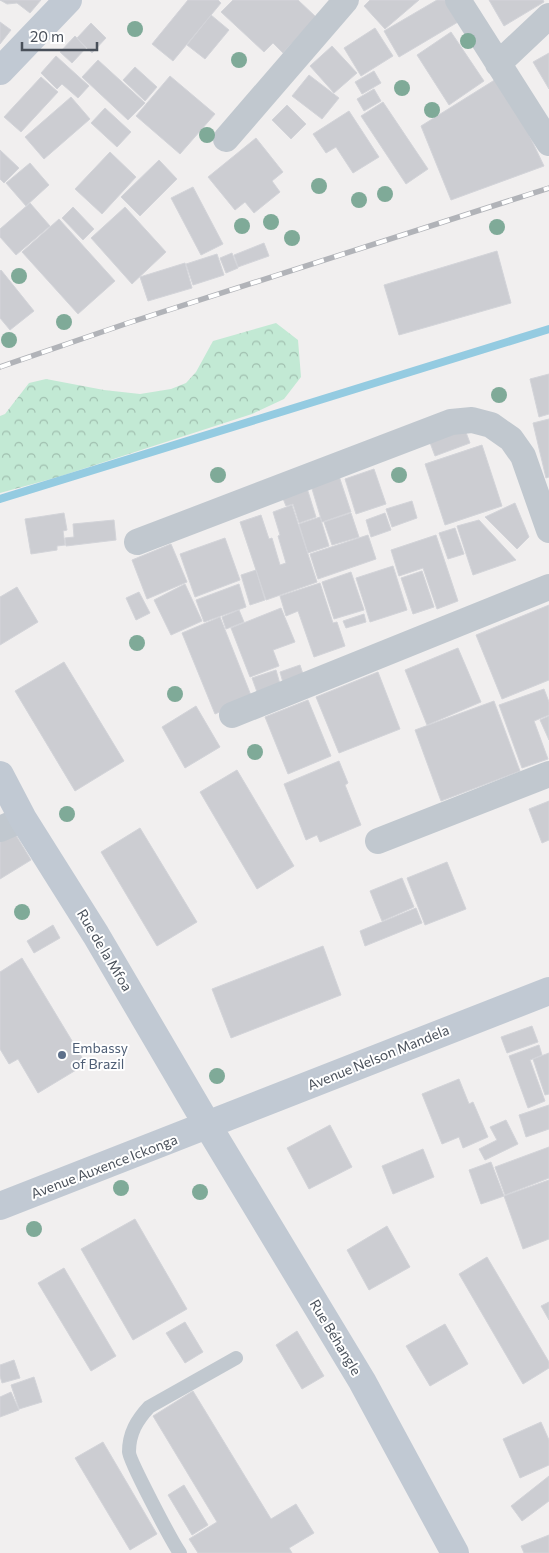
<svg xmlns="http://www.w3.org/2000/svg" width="549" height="1553" viewBox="0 0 549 1553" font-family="Commissioner,sans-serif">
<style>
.forest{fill:url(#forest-crowns)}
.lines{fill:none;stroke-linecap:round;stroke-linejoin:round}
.stream{stroke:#94cbe1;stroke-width:8}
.building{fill:#cccdd2;stroke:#d3d4d9}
.lane{stroke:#c1c8cf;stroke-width:14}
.street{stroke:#c1c8cf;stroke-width:26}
.secondary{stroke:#c1c9d3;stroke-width:28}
.rail-casing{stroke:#b1b3b8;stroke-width:5.5}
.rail{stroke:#fff;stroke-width:4;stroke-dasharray:11;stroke-linecap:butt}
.tree{fill:#7faa98}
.service-dot{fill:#5c6f8a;stroke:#fff;stroke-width:2}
.labels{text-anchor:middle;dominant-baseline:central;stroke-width:4;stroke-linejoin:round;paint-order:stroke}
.street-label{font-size:14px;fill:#49505a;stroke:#fff}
.service-label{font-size:14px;fill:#4e5e75;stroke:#fff;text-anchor:start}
</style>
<defs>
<pattern id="forest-crowns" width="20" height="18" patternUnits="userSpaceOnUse" patternTransform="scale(1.25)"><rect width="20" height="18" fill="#c2e9d4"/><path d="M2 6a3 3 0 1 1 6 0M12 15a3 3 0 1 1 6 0" fill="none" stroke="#a0bfaf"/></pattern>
</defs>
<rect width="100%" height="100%" fill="#f1efef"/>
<path class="forest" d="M276 323 298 340 301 377 284 399 252 414 58 477 0 493V416L5 414 29 383 46 379 104 390 140 394 171 389 186 383 196 372 213 341Z"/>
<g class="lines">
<path class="stream" d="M0 499 549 329"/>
</g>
<path class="building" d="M0 0H41L30 13 17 3 7 4Z
M188 0H218L221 3 173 61 152 44Z
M233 0H298L316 17 283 53 273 43 264 52 221 12Z
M370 0H419L385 29 364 6Z
M437 0H445L458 22 399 57 384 31Z
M489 0H543L544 2 504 26Z
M211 15 229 30 205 59 187 45Z
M0 22 11 30 0 44Z
M91 23 106 38 92 53 77 38Z
M375 28 393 56 361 76 344 48Z
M451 32 484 81 449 105 417 55Z
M75 36 86 48 72 63 60 52Z
M332 46 357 73 334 93 310 66Z
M549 53V89L533 62Z
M56 56 89 86 78 98 62 84 57 89 41 73Z
M98 60 145 103 128 120 82 77Z
M135 67 157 87 145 101 123 80Z
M374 71 381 83 362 94 355 82Z
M309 75 339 98 322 119 292 96Z
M170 76 215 114 180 154 136 116Z
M501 76 544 166 451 200 421 126Z
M41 77 58 92 21 132 4 117Z
M374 89 381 101 364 111 357 99Z
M71 97 90 119 44 159 25 137Z
M383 102 428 169 406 184 361 116Z
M287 105 306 124 291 139 272 120Z
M105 108 131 132 117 147 91 123Z
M349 111 379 157 353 173 336 147 326 153 313 134Z
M256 138 283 172 272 181 280 192 254 213 245 202 235 210 208 177Z
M0 150 19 168 4 183 0 179Z
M110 152 136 177 102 214 75 189Z
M159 160 177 179 140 216 121 197Z
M30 163 49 185 26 206 6 183Z
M193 187 223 244 201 255 171 198Z
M30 203 50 226 16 255 0 237V229Z
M73 207 94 229 83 240 62 218Z
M125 207 166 252 132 284 91 238Z
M59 219 115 281 78 314 22 252Z
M264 243 269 256 238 267 234 255Z
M497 251 511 303 399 335 384 285Z
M232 253 238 268 226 273 220 258Z
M217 254 224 275 193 285 186 264Z
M185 263 192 288 148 301 140 277Z
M1 270 34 311 10 330 0 318V271Z
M549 374V414L539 417 530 379Z
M549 419V477L546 478 533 423Z
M464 427 470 443 435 456 429 440Z
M482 445 502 506 445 525 425 464Z
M374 469 386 504 356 514 345 479Z
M337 470 351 512 322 522 309 479Z
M307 488 316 517 299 523 293 504 286 506 282 496Z
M412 501 417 518 392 527 386 509Z
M515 503 529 537 517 549 485 517Z
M292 505 317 582 266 600 240 522 261 515 269 539 272 538 280 565 286 563 278 536 280 535 273 512Z
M64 513 67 530 63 531 65 545 57 546V550L31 554 25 519Z
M351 513 359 537 332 545 324 522Z
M385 513 391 530 371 537 366 520Z
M320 517 329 546 308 553 299 524Z
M114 520 116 540 66 546 65 538 74 537 73 524Z
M479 520 516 560 473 575 457 526Z
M455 528 464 554 448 559 439 533Z
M368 535 376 559 318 579 310 554Z
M436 535 458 601 437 609 423 568 399 576 391 550Z
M225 538 240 580 195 597 180 554Z
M171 544 187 582 147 599 132 560Z
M393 566 407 610 370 622 356 578Z
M256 570 265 600 250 605 241 575Z
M422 571 434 607 413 614 401 578Z
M351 572 364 610 334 619 322 582Z
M320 583 333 623 337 622 345 646 314 657 298 611 286 616 280 596Z
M185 584 202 621 171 635 154 600Z
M239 584 246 607 204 622 196 600Z
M17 587 38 622 0 645V597Z
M139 592 150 613 136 620 126 598Z
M549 605V680L502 699 476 635Z
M281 608 295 642 273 650 279 666 250 677 231 628Z
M239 610 244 622 226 629 222 617Z
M364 614 366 622 346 628 343 621Z
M220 617 252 698 215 714 182 633Z
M458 648 481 702 427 725 405 670Z
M64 662 124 761 75 791 15 691Z
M300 665 305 680 284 686 280 672Z
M276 670 280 684 257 692 252 678Z
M378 672 400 729 339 753 316 697Z
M544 689 549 702V715L534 721 548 759 522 768 499 705Z
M308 700 331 756 288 774 265 717Z
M494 701 520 771 441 801 415 730Z
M196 706 220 747 185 768 162 727Z
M549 716V740L540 720Z
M339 761 348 783 345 785 361 825 320 842 317 835 306 840 284 784Z
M237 770 294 866 257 889 200 792Z
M549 801V840L542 843 529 809Z
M140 828 197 922 157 946 101 852Z
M14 832 31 860 0 879V840Z
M447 862 466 909 425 925 407 878Z
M402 878 414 907 382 921 370 891Z
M416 908 422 923 365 946 360 931Z
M53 925 60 938 34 953 27 941Z
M323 946 341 995 231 1038 212 989Z
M22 958 86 1064 38 1093 18 1059 9 1064 0 1049V972Z
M532 1026 538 1042 507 1053 501 1037Z
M539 1045 542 1055 530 1060 545 1101 528 1108 509 1056Z
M549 1053V1094L545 1095 533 1059Z
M459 1079 469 1104 473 1102 488 1137 463 1148 459 1137 442 1144 422 1094Z
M549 1105V1129L526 1137 519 1115Z
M506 1120 518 1144 485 1160 479 1149 497 1140 490 1127Z
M330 1125 352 1167 309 1189 287 1148Z
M549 1147V1178L505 1195 495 1167Z
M423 1149 434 1177 393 1194 382 1166Z
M491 1162 504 1196 481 1204 469 1170Z
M549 1180V1239L523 1249 504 1196Z
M135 1219 187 1309 133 1340 81 1249Z
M387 1226 410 1267 369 1290 347 1250Z
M487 1257 549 1362V1368L523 1384 459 1274Z
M64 1268 116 1356 91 1371 38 1283Z
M549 1302V1320L541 1306Z
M185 1322 203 1352 185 1363 166 1333Z
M445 1324 468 1364 430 1386 406 1346Z
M297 1331 324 1376 302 1389 276 1345Z
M14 1360 20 1378 2 1383 0 1376V1365Z
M34 1377 42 1402 19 1409 11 1385Z
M193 1391 271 1519 296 1504 314 1533 289 1548 292 1553H198L189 1539 217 1522 153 1416Z
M11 1392 19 1410 0 1417V1397Z
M541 1422 549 1440V1465L520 1478 503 1439Z
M103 1442 157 1534 130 1550 75 1458Z
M549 1476V1501L522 1521 511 1506Z
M184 1485 208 1525 192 1535 168 1495Z
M549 1535V1553H524L521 1546Z"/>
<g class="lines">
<path class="lane" d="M180 1553C172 1542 129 1460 129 1452 129 1433 137 1420 149 1407L236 1358"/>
<path class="street" d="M458 0 549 143
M498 64 549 16
M226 139 346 0
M137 542 451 422 472 420 491 425 511 439 523 456 549 530
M232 715 549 587
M0 829 23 819
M378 841 549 774"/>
<path class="secondary" d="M0 71 68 0
M0 775 23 819 96 935 208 1126 362 1381 455 1553
M0 1206 549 991"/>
<g class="rail-casing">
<path id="rail" d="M0 367 128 323 549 188"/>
</g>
<use href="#rail" class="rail"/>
</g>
<g class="tree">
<circle cx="135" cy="29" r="8"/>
<circle cx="468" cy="41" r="8"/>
<circle cx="239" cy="60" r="8"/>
<circle cx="402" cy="88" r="8"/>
<circle cx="432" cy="110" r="8"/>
<circle cx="207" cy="135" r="8"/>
<circle cx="319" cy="186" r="8"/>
<circle cx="385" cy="194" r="8"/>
<circle cx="359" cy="200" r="8"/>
<circle cx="271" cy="222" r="8"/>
<circle cx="242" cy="226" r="8"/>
<circle cx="497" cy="227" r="8"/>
<circle cx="292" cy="238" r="8"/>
<circle cx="19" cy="276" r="8"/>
<circle cx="64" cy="322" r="8"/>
<circle cx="9" cy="340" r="8"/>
<circle cx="499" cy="395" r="8"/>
<circle cx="218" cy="475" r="8"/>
<circle cx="399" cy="475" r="8"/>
<circle cx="137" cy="643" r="8"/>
<circle cx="175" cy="694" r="8"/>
<circle cx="255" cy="752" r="8"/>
<circle cx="67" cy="814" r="8"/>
<circle cx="22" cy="912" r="8"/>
<circle cx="217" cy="1076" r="8"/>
<circle cx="121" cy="1188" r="8"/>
<circle cx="200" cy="1192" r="8"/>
<circle cx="34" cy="1229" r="8"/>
</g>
<circle class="service-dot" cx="62" cy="1055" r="5"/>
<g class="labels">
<g class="street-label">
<text transform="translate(105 950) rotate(59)">Rue de la Mfoa</text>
<text transform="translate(378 1057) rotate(-22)">Avenue Nelson Mandela</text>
<text transform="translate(104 1166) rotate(-21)">Avenue Auxence Ickonga</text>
<text transform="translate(336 1337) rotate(59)">Rue Béhangle</text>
</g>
<g class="service-label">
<text x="72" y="1047">Embassy<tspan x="72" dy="16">of Brazil</tspan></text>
</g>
</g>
<path d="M22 42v8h75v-8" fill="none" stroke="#49505a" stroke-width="2.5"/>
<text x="30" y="42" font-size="15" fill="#49505a" stroke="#ffffff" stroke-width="4" paint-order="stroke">20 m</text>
</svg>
